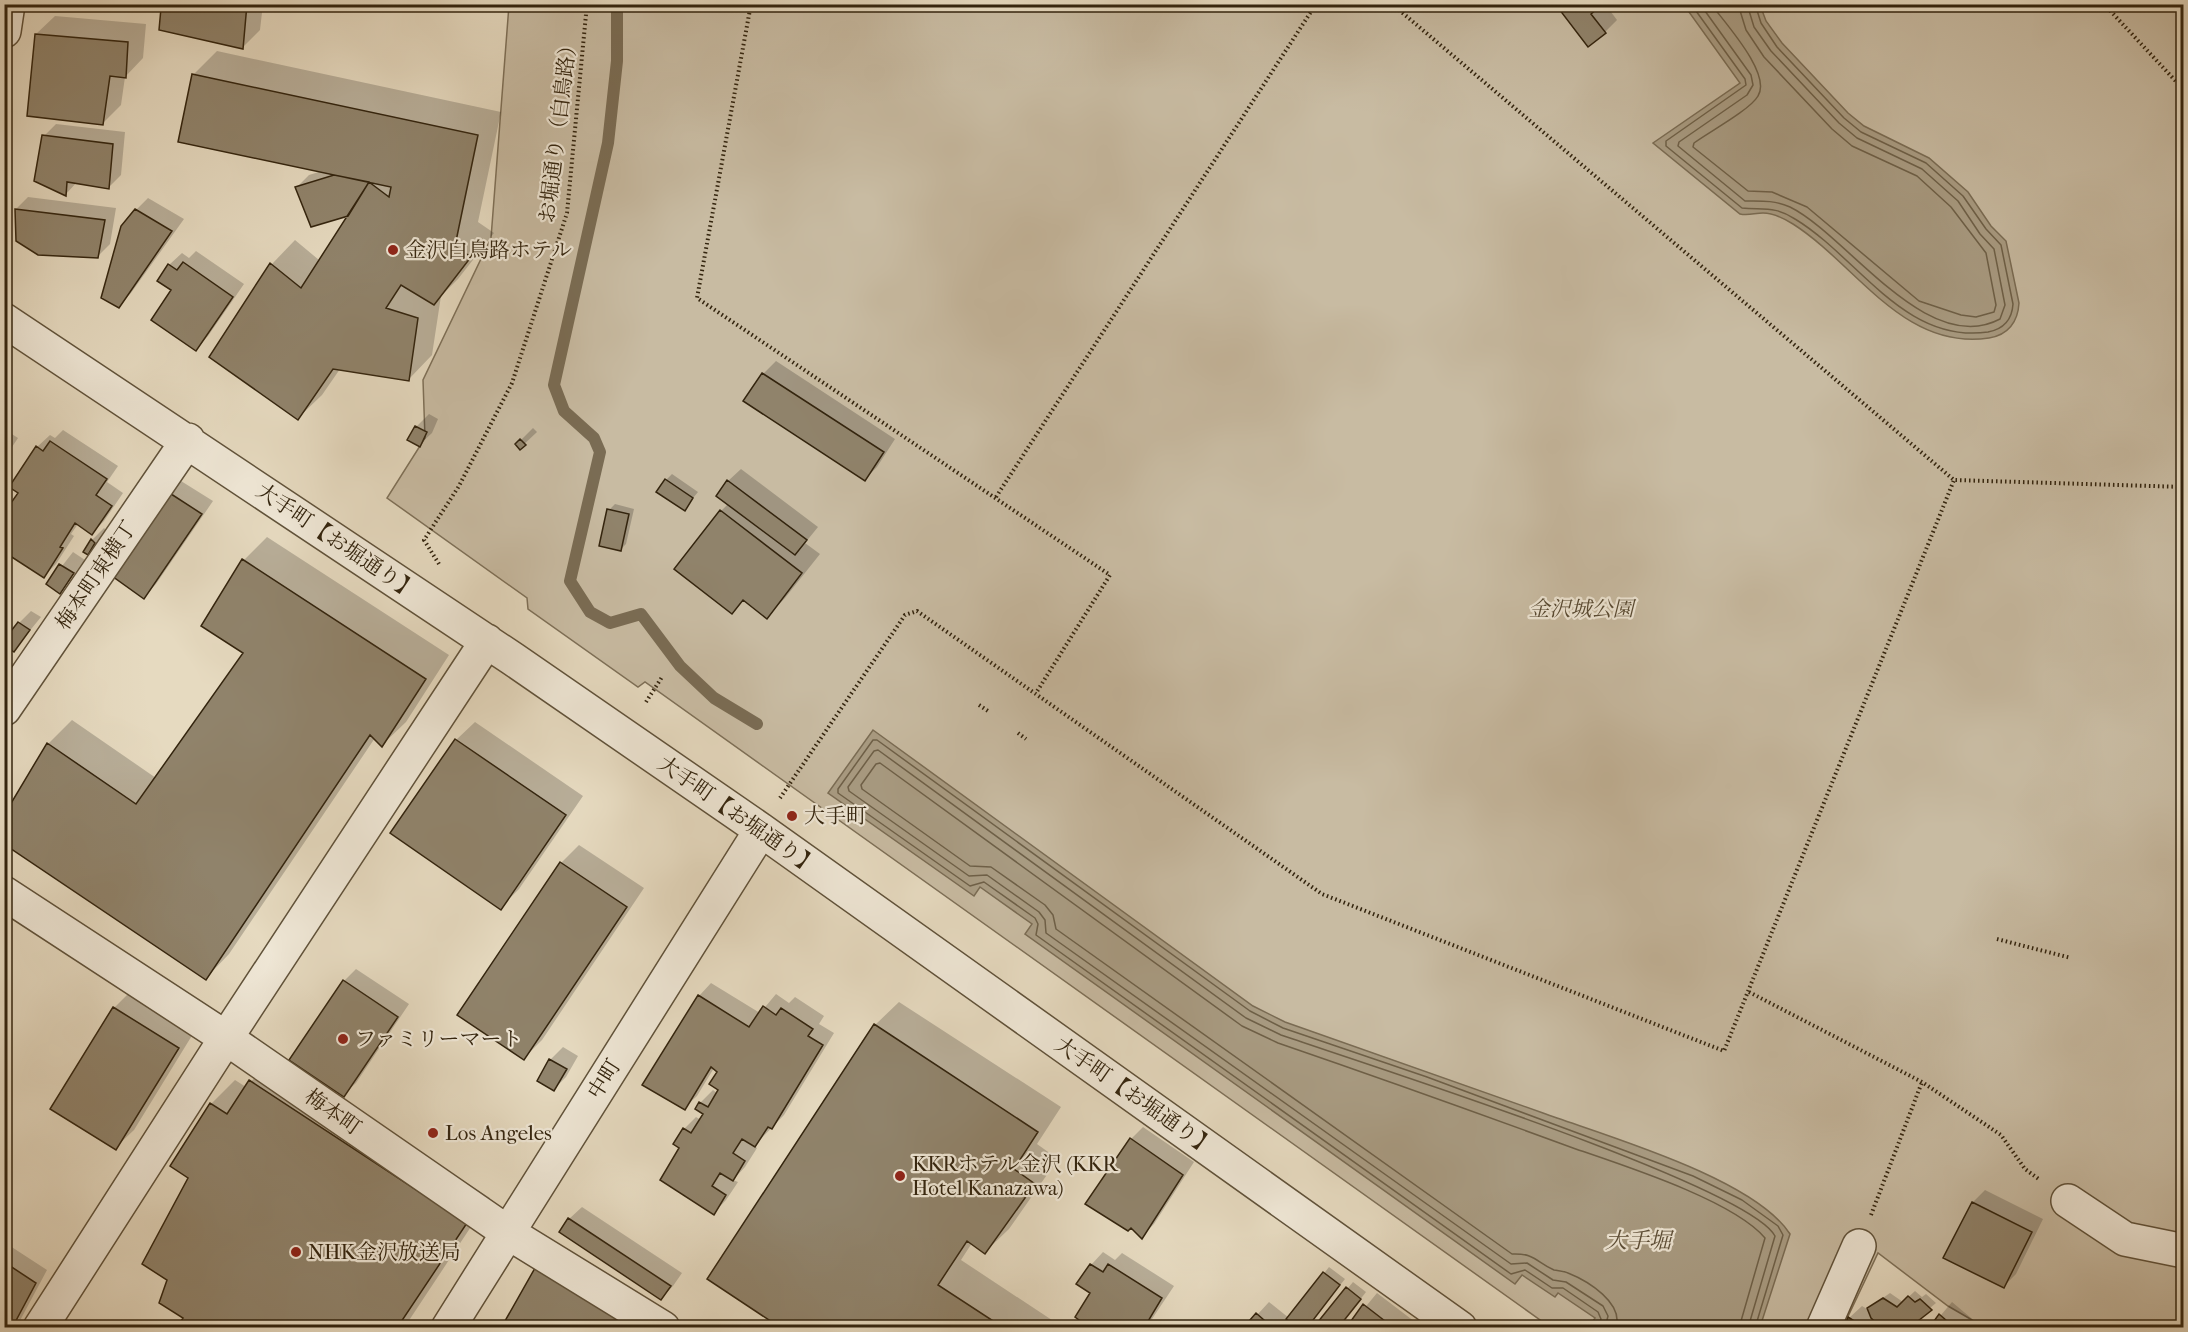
<svg xmlns="http://www.w3.org/2000/svg" width="2188" height="1332" viewBox="0 0 2188 1332" font-family="'IM FELL French Canon','Noto Serif JP',serif">
<style>
.green{fill:#c8bba2;stroke:#7e7058;stroke-width:1.5}
.water{fill:#a99c83;stroke:#7a6c54;stroke-width:1.5}
.shadow{fill:#0003}
.lines{fill:none;stroke-linecap:round;stroke-linejoin:round}
.shore{stroke:#6e6048;stroke-width:1.5}
.stream{stroke:#7a6c54;stroke-width:12}
.building{fill:#90836b;stroke:#33240e;stroke-width:1.5}
.minor-casing{stroke:#60523a;stroke-width:36}
.path{stroke:#33240e;stroke-width:4;stroke-dasharray:1.5 3;stroke-linecap:butt}
.minor{stroke:#efe7d6;stroke-width:33}
.poi-dot{fill:#8f2418;stroke:#efe7d6;stroke-width:2}
.labels{text-anchor:middle;dominant-baseline:central;stroke-width:4.5;stroke-linejoin:round;paint-order:stroke}
.street-label{font-size:21px;fill:#33240e;stroke:#efe7d6}
.poi-label{font-size:21px;fill:#33240e;stroke:#efe7d6;text-anchor:start}
.park-label{font-size:21px;font-style:italic;fill:#584a33;stroke:#efe7d6}
.water-label{font-size:22px;font-style:italic;fill:#5c4e37;stroke:#efe7d6}
</style>
<rect width="100%" height="100%" fill="#e6dac0"/>
<filter id="stains"><feTurbulence type="fractalNoise" baseFrequency=".00333" numOctaves="4"/><feColorMatrix values="0 0 0 0 .2 0 0 0 0 .09 0 0 0 0 .02 0 0 0 .5 -.17"/></filter>
<radialGradient id="worn" r=".72"><stop offset=".6" stop-color="#630" stop-opacity="0"/><stop offset="1" stop-color="#630" stop-opacity=".3"/></radialGradient>
<path class="green" d="M509 5H2183V1327H1984L1948 1306 1878 1253 1843 1327H1550L645 682 638 687 528 609 527 598 387 498 425 438 423 380 491 238Z"/>
<path class="water" d="M1684 5H1760L1766 21 1782 43 1848 113 1864 126 1929 158 1968 192 1991 226 2006 241 2019 303C2018 322 2008 335 1989 338 1903 351 1856 264 1793 224 1785 219 1772 213 1763 213 1755 213 1748 216 1740 214L1653 143 1740 83Z
M873 730 1253 1006 1285 1022C1371 1052 1457 1082 1543 1113 1606 1136 1754 1178 1790 1234L1760 1327H1589L1595 1318 1558 1293 1555 1297 1522 1275 1515 1284 1025 934 1032 924 980 887 974 896 828 793Z"/>
<path class="shadow" d="M154 4H263L260 30 242 48 163 6Z
M1566 4H1605L1617 20 1605 32Z
M55 16 146 24 143 58 125 77 121 105 102 124 36 34Z
M217 51 501 112 478 222 494 233 458 279 441 296 432 355 409 379 340 369 322 395 298 418 211 357 272 264 295 240 319 260 351 213 297 187 309 175 322 171 193 75Z
M56 124 125 132 121 175 109 187 77 182 66 194 44 136Z
M28 197 116 208 110 244 98 256 16 209Z
M148 198 184 219 131 293 119 306 136 210Z
M196 251 244 284 208 336 196 349 173 290 169 265 182 253 189 258Z
M776 361 895 439 877 467 865 479 746 401 763 374Z
M429 414 438 419 432 433 419 445 409 440 416 427Z
M533 428 537 432 520 448 517 444Z
M4 429 18 438 4 459Z
M63 430 118 466 107 482 123 493 104 521 92 533 78 524 71 534 74 536 56 564 44 576 4 550V509L10 503 12 504 20 493 37 447 50 435 55 438Z
M741 469 818 527 805 543 820 554 785 598 767 617 744 600 732 612 721 511 728 504V481Z
M672 474 698 492 684 509 666 480Z
M181 481 213 501 156 584 144 597 169 493Z
M615 504 634 509 626 544 620 550 609 510Z
M104 528 106 530 100 541 87 553 92 540Z
M267 537 449 655 406 722 382 745 375 738 229 954 206 978 48 744 72 720 156 778 245 653 244 560Z
M73 552 85 560 60 592 48 584Z
M31 611 41 617 14 650 19 623Z
M475 722 583 796 519 889 500 908 456 740Z
M579 845 644 888 542 1040 524 1058 561 863Z
M356 969 409 1004 356 1083 343 1095 344 981Z
M711 983 760 1013 776 994 789 1003 795 997 824 1016 819 1024 834 1033 784 1115 754 1146 757 1148 745 1167 733 1180 738 1182 726 1200 714 1213 681 1148 684 1129 696 1117 701 1120 705 1114 700 1103 713 1090 718 1094 720 1090 719 1071 714 1068 697 1096 684 1108 699 996Z
M132 990 196 1029 134 1130 115 1148 114 1008Z
M899 1002 1061 1107 1037 1144 1058 1159 1009 1229 985 1252 972 1243 961 1260 1064 1328H784L875 1025Z
M563 1047 578 1056 566 1077 554 1089 539 1080 550 1060Z
M274 1057 490 1198 404 1328H179L185 1318 169 1280 190 1178 211 1104 235 1080 246 1087Z
M1143 1127 1194 1162 1154 1224 1142 1236 1131 1139Z
M1985 1190 2043 1219 2016 1274 2004 1286 1973 1202Z
M582 1207 682 1273 673 1286 661 1298 569 1219Z
M4 1242 47 1270 16 1328H4Z
M1103 1252 1115 1260 1122 1253 1174 1286 1146 1328H1093L1091 1265Z
M1329 1267 1345 1279 1306 1328H1245L1269 1302 1289 1318Z
M1353 1282 1366 1292 1338 1328H1315Z
M1915 1291 1922 1297 1926 1294 1936 1303 1906 1328H1847L1849 1318 1862 1306 1867 1309 1890 1293 1903 1302Z
M1377 1293 1423 1328H1348Z
M1952 1302 1977 1323 1974 1328H1930Z
M631 1303 617 1328H503Z"/>
<g class="lines">
<path class="shore" d="M1691 4 1745 79 1746 85 1666 141V146L1742 208C1764 210 1775 206 1795 219 1858 257 1904 344 1988 332 2004 329 2012 320 2013 304L2001 245 1986 229 1963 196 1926 163 1861 132 1844 118 1777 47 1761 23 1755 4
M1700 4 1751 75 1753 85 1747 95 1679 142 1678 146 1745 201C1761 201 1774 200 1790 207 1847 235 1927 358 2000 319L2005 305 1994 249 1980 234 1958 201 1922 169 1857 138 1839 123 1771 51 1754 27 1747 4
M1711 4C1725 23 1772 74 1758 96 1750 110 1709 132 1694 143L1693 147 1748 191 1772 192 1807 207 1919 301 1961 315 1976 317 1994 312 1996 305 1986 253 1951 207 1917 176 1852 146 1832 129 1764 57 1746 30 1738 4
M1596 1328 1601 1319 1598 1312 1563 1288H1552L1525 1270 1511 1274 1036 935 1038 924 1035 918 984 882 970 886 838 793V789L873 740H877L1250 1011 1283 1028 1427 1077 1693 1176 1742 1200 1778 1226 1783 1235 1755 1328
M1605 1328 1608 1316 1603 1306 1566 1282 1553 1280 1527 1263 1511 1264 1046 933 1045 920 1039 912 987 875 969 876 849 791 848 787 874 751 878 750 1246 1018 1281 1035C1356 1061 1748 1185 1775 1236L1748 1328
M1616 1328C1624 1303 1588 1281 1568 1273 1564 1271 1559 1271 1554 1270 1536 1262 1535 1253 1512 1254L1056 929 1053 915 1045 905 991 867 970 866 862 789 861 785 876 764 880 763 1242 1026 1278 1043C1377 1077 1475 1112 1573 1148 1622 1165 1733 1200 1765 1238L1739 1328"/>
<path class="stream" d="M617 4V61L608 143 554 385 564 411 594 438 600 452 570 581 590 612 610 623 641 614 680 666 714 698 757 724"/>
</g>
<path class="building" d="M147 4H247L243 49 159 30 161 8Z
M1566 4H1603L1591 14 1606 33 1588 47 1559 9Z
M35 34 128 42 126 78 110 76 103 125 27 116Z
M192 74 478 135 455 246 471 257 434 305 401 285 386 308 418 318 409 381 333 369 298 420 209 357 270 263 301 288 369 182 389 197 391 187 178 142Z
M42 135 113 144 109 189 67 182 66 196 34 181Z
M334 175 369 182 348 216 311 227 295 187Z
M15 209 105 220 98 258 38 255 16 241Z
M135 209 172 231 119 308 101 298 121 226Z
M183 262 233 297 196 351 151 320 171 290 157 281 168 264 177 270Z
M762 373 884 452 865 481 743 401Z
M415 426 427 432 420 447 407 440Z
M520 439 526 445 520 450 515 444Z
M50 441 107 479 96 495 112 506 92 535 75 523 60 547 63 548 44 578 4 552V513L18 493 9 487 36 446 43 451Z
M665 479 693 498 685 511 656 492Z
M727 480 807 540 795 555 716 496Z
M168 492 202 514 144 599 112 576Z
M607 509 629 514 621 551 599 546Z
M720 510 802 573 767 619 743 600 732 614 674 569Z
M91 539 95 543 88 555 83 552Z
M242 559 426 679 382 747 370 735 206 980 4 844V815L47 743 136 804 243 653 201 626Z
M59 564 74 573 60 594 46 584Z
M18 622 30 630 14 652 4 645V640Z
M455 739 566 815 501 910 390 833Z
M560 862 627 907 524 1060 457 1015Z
M343 980 398 1017 344 1097 289 1060Z
M698 995 749 1027 763 1006 776 1015 781 1008 813 1029 808 1036 823 1045 772 1129 768 1127 755 1147 742 1139 733 1153 745 1161 733 1181 720 1173 712 1186 726 1195 714 1215 660 1180 679 1148 673 1144 683 1128 691 1133 703 1114 695 1109 699 1102 708 1107 718 1090 709 1084 717 1072 711 1067 685 1110 642 1085Z
M113 1007 179 1048 116 1150 50 1109Z
M874 1024 1038 1132 1014 1169 1035 1184 985 1254 967 1241 938 1285 1004 1328H781L707 1279Z
M549 1059 567 1069 554 1091 537 1081Z
M249 1080 467 1223 397 1328H177L183 1318 159 1303 167 1280 142 1264 188 1178 170 1166 210 1103 227 1114Z
M1130 1138 1183 1175 1142 1239 1131 1228 1128 1231 1085 1204Z
M1972 1202 2032 1232 2004 1288 1943 1258Z
M568 1218 671 1286 661 1300 559 1232Z
M4 1262 36 1283 12 1328H4Z
M1090 1264 1103 1272 1108 1264 1162 1298 1144 1328H1090L1075 1317 1090 1293 1076 1284Z
M535 1268 620 1316 613 1328H501Z
M1323 1272 1340 1285 1307 1328H1298L1286 1319Z
M1346 1287 1361 1299 1338 1328H1313Z
M1908 1296 1915 1302 1920 1299 1932 1310 1909 1328H1882L1871 1318 1867 1308 1883 1298 1897 1307Z
M1363 1304 1394 1328H1346Z
M1256 1313 1273 1328H1243Z
M1939 1314 1955 1328H1929Z
M1848 1317 1865 1328H1845Z"/>
<g class="lines">
<g class="minor-casing">
<path id="minor" d="M4 31 8 4
M4 320 513 659 761 830 1460 1328
M4 709 188 440
M4 893 226 1038 507 1232 663 1328
M2068 1201 2125 1239 2184 1251
M40 1328 226 1038 487 641
M448 1328 761 830
M1823 1328 1859 1246"/>
</g>
<path class="path" d="M751 4 697 298 1110 575 1036 693
M1392 4 1954 480 2184 487
M2104 4 2184 90
M996 497 1316 4
M439 564 424 540 459 486 512 383 567 213 587 4
M646 702 662 677
M979 705 988 711
M1018 733 1026 739
M780 798 905 615 917 611 1322 894 1724 1051 1954 480
M1997 939 2071 958
M1749 992 1922 1082 2001 1135 2025 1169 2040 1180
M1871 1215 1922 1082"/>
<use href="#minor" class="minor"/>
</g>
<g class="poi-dot">
<circle cx="393" cy="250" r="6"/>
<circle cx="792" cy="816" r="6"/>
<circle cx="343" cy="1039" r="6"/>
<circle cx="433" cy="1133" r="6"/>
<circle cx="900" cy="1176" r="6"/>
<circle cx="296" cy="1252" r="6"/>
</g>
<g class="labels">
<g class="street-label">
<text transform="translate(558 129) rotate(-83)">お堀通り（白鳥路）</text>
<text transform="translate(337 541) rotate(34)">大手町【お堀通り】</text>
<text transform="translate(96 575) rotate(-56)">梅本町東横丁</text>
<text transform="translate(738 815) rotate(35)">大手町【お堀通り】</text>
<text transform="translate(604 1079) rotate(-58)">中町</text>
<text transform="translate(1135 1096) rotate(35)">大手町【お堀通り】</text>
<text transform="translate(333 1112) rotate(35)">梅本町</text>
</g>
<g class="poi-label">
<text x="405" y="250">金沢白鳥路ホテル</text>
<text x="804" y="816">大手町</text>
<text x="355" y="1039">ファミリーマート</text>
<text x="445" y="1133">Los Angeles</text>
<text x="912" y="1164">KKRホテル金沢 (KKR<tspan x="912" dy="24">Hotel Kanazawa)</tspan></text>
<text x="308" y="1252">NHK金沢放送局</text>
</g>
<g class="park-label">
<text x="1581" y="609">金沢城公園</text>
</g>
<g class="water-label">
<text x="1638" y="1241">大手堀</text>
</g>
</g>
<rect width="2188" height="1332" fill="none" stroke="#e6dac0" stroke-width="24"/>
<rect x="6" y="6" width="2176" height="1320" fill="none" stroke="#33240e" stroke-width="3"/>
<rect x="12" y="12" width="2164" height="1308" fill="none" stroke="#33240e" stroke-width="1.5"/>
<rect width="100%" height="100%" filter="url(#stains)"/>
<rect width="100%" height="100%" fill="url(#worn)"/>
</svg>
